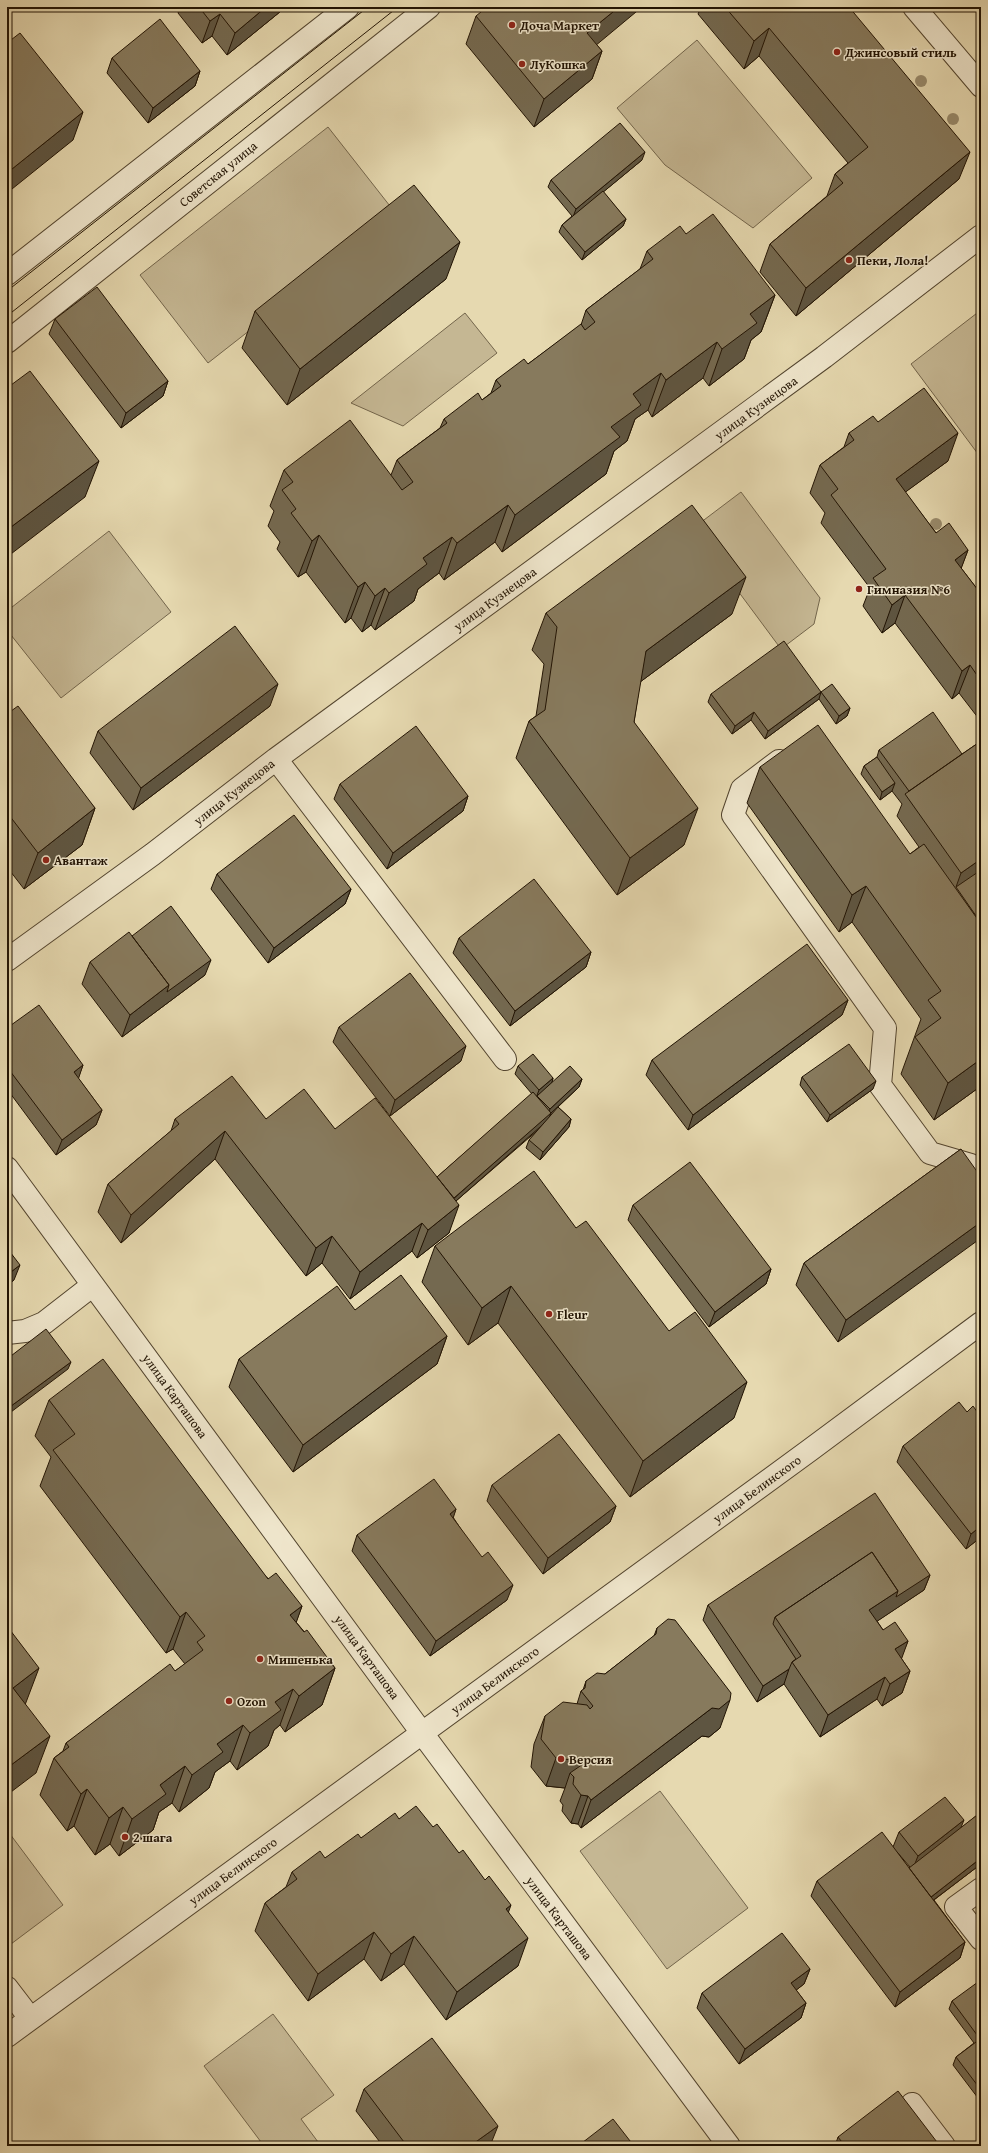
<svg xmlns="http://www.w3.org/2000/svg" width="988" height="2153" viewBox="0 0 988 2153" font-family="'Gentium Book Plus',serif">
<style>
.green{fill:#c5b793;stroke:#73654b}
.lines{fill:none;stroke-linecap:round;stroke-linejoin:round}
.minor-casing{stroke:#52442e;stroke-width:24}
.minor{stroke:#efe6cc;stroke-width:22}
.tram{stroke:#211303;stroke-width:1}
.tree{fill:#998b6c}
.wall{fill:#746950;stroke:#211303;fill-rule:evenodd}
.shaded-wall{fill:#5e5541;stroke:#211303}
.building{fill:#877a5d;stroke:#211303}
.poi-dot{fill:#8f2418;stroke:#efe6cc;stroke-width:1.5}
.labels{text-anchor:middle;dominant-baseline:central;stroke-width:3;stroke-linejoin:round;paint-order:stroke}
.poi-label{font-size:13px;font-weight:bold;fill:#211303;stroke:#efe6cc;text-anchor:start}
.street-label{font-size:13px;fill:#211303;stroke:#efe6cc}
</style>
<rect width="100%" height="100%" fill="#e6d9b0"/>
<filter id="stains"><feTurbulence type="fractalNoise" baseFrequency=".005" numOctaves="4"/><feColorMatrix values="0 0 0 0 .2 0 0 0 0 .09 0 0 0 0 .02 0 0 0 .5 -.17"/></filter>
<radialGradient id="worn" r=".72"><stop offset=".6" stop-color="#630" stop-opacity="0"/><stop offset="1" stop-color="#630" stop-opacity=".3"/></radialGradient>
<path class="green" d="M697 40 812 178 753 228 665 165 617 108Z
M328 127 397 215 208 363 140 275Z
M981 310V458L911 364Z
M465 313 497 353 403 426 351 403Z
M741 492 820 598 814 624 781 649 692 529Z
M109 531 171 612 61 698 7 630V611Z
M660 1791 748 1908 667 1969 580 1851Z
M7 1830 63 1905 7 1947Z
M273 2014 334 2095 301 2119 321 2146H264L204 2066Z"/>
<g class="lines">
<g class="minor-casing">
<path id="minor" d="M914 7 981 86
M7 274 348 7
M7 342 429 7
M276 759 505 1059
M779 761 742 789 733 815 885 1028 880 1085 930 1153 971 1165 981 1180
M7 960 153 854 276 759 824 357 981 236
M7 1168 422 1733 729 2146
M7 1333 25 1331 44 1323 93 1285
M981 1889 956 1907 981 1939
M7 1988 30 2018
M7 2036 810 1450 981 1323
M912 2104 944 2146"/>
</g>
<use href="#minor" class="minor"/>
<path class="tram" d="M7 291 368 7
M7 316 398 7"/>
</g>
<g class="tree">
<circle cx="921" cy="81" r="6"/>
<circle cx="953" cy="119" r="6"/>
<circle cx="936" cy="524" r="6"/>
</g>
<path class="wall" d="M180 7H286L227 55 212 36 202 43 178 13Z
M701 7H849L959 179 796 316 760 272 770 244 827 196 835 174 848 163 759 56 744 69 698 14Z
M476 16 597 45 602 51 592 79 534 127 466 44Z
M112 58 200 71 195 86 148 123 107 73Z
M642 160 603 192 626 219 623 226 582 260 559 232 562 225 572 216 548 187 551 180Z
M686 234 775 295 761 332 751 340 744 359 709 386 703 378 652 417 648 410 635 419 627 441 614 451 606 474 502 552 495 542 444 580 439 573 418 589 414 601 375 630 371 625 362 632 351 618 345 623 306 572 298 577 277 549 280 542 268 526 274 511 270 506 284 470 391 475 397 460 440 428 444 419 482 400 491 393 496 380 528 364 581 325 586 310 640 269 647 251Z
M446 279 287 405 242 348 255 311Z
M55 319 168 381 163 396 121 428 49 334Z
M878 422 948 461 905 492 936 533 968 550 961 568 981 594V718L979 719 959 693 952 699 895 623 882 633 863 606 870 588 821 523 825 513 810 493 820 465 844 447 849 433Z
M546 613 732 614 640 682 634 722 684 845 617 895 516 758 529 721 536 716 544 664 532 650Z
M821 692 850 708 847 716 836 724 819 699 765 739 751 720 732 734 708 702 711 694Z
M270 706 133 810 90 753 98 731Z
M7 714 95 808 82 845 24 889 7 867Z
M981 741V1086L934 1120 901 1074 921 1019 852 922 839 932 747 803 760 767 910 854 919 847 897 816 902 804 892 791 880 800 861 774 864 766 877 757 879 750 962 754Z
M340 784 468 796 463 811 387 869 334 799Z
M217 874 351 889 345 904 268 963 211 889Z
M132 936 205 975 122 1037 82 984 90 962Z
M459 938 591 952 586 967 510 1026 453 953Z
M848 1000 842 1015 688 1130 646 1075 652 1060Z
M339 1027 461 1061 390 1116 333 1042Z
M7 1028 83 1065 78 1078 102 1110 96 1125 56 1155 7 1089Z
M518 1066 553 1078 552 1083 582 1079 579 1087 558 1107 571 1119 569 1127 540 1160 526 1148 529 1140 538 1130 456 1201 449 1233 417 1258 412 1251 350 1299 322 1263 306 1276 215 1159 121 1243 98 1212 108 1184 171 1131 175 1119H266L335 1129 437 1177 532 1094 515 1074Z
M802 1077 873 1089 827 1122 800 1085Z
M961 1149 838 1342 796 1285 804 1263Z
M633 1205 771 1269 766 1284 709 1327 628 1220Z
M576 1228 734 1418 630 1497 498 1323 468 1345 422 1282 435 1246Z
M355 1310 447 1336 437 1364 293 1472 229 1387 239 1359Z
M49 1400 302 1606 296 1622 335 1668 322 1705 285 1732 280 1725 274 1730 268 1746 237 1770 230 1761 215 1772 209 1788 179 1812 172 1803 159 1812 153 1830 119 1856 110 1844 95 1855 74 1826 67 1831 40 1795 54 1758 63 1751 66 1743 175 1671 185 1664 173 1649 166 1653 40 1486 51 1457 35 1436Z
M967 1412 981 1537 966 1549 897 1462 903 1446Z
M492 1485 616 1506 610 1522 543 1574 487 1501Z
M456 1509 453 1517 507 1600 430 1656 352 1551 357 1535Z
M930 1575 924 1590 877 1621 883 1630 908 1641 901 1658 910 1671 902 1693 882 1706 877 1699 820 1737 784 1684 757 1702 703 1620 708 1605Z
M657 1628 720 1728 709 1737 702 1736 581 1828 578 1824 571 1823 562 1811 563 1805 560 1801 565 1788 546 1786 531 1767 534 1744 545 1716 577 1704 581 1691 583 1690 586 1681 605 1674 654 1636Z
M981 1812V1864L934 1900 965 1942 960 1958 895 2007 811 1896 817 1881 893 1847 899 1832 961 1828ZM897 1852 910 1867 909 1868Z
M399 1819 433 1827 459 1853 509 1913 518 1966 446 2020 404 1964 381 1981 364 1959 308 2001 255 1931 265 1903 286 1887 292 1872 325 1858 361 1838Z
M810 1969 804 1984 796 1990 806 2003 801 2018 739 2064 697 2008 702 1993Z
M981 1986V2102L953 2065 956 2057 974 2043 949 2009 952 2001Z
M364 2089 490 2146H383L356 2111Z
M838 2137 940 2146H835Z"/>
<path class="shaded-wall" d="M266 7H286L227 55 235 33Z
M619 7H642L577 61 587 33Z
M220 14 212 36 202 43 210 21Z
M769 28 759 56 744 69 754 41Z
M602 51 592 79 534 127 544 99Z
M200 71 195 86 148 123 153 108Z
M83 112 73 140 7 193V173Z
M645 152 642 160 573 217 576 209Z
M970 152 959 179 796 316 806 288Z
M626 219 623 226 582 260 585 252Z
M460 242 446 279 287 405 300 369Z
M775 295 761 332 751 340 744 359 709 386 722 349 750 314Z
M717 342 703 378 652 417 666 380Z
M661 373 648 410 635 419 627 441 614 451 606 474 502 552 515 515 611 427 633 394Z
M168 381 163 396 121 428 126 413Z
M958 433 948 461 885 507 896 479Z
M99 461 85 497 7 557V530Z
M508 505 495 542 444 580 457 543Z
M319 535 306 572 298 577 312 541Z
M452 537 439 573 418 589 414 601 375 630 389 593 423 558Z
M968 550 958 577 955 560Z
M746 577 732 614 632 688 646 651Z
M365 582 351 618 345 623 358 587Z
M385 588 371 625 362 632 375 596Z
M905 595 895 623 882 633 892 605Z
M970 665 959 693 952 699 962 671Z
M278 684 270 706 133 810 141 788Z
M821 692 819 699 765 739 768 731Z
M850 708 847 716 836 724 839 716Z
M754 712 751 720 732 734 735 726Z
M895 783 892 791 880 800 882 792Z
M468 796 463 811 387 869 393 853Z
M95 808 82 845 24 889 38 853Z
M698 808 684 845 617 895 630 858Z
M981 859V876L956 887 961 873Z
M866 886 852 922 839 932 852 895Z
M351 889 345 904 268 963 274 948Z
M591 952 586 967 510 1026 515 1011Z
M211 960 205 975 122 1037 130 1015 169 985Z
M848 1000 842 1015 688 1130 693 1115Z
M466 1046 461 1061 390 1116 395 1100Z
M981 1059V1086L934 1120 948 1083Z
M83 1065 78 1080 74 1072Z
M553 1078 551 1086 537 1096 536 1098 539 1090Z
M582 1079 579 1087 551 1113 548 1120 448 1208 451 1201 547 1116 550 1109Z
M876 1081 873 1089 827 1122 830 1115Z
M102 1110 96 1125 56 1155 62 1140Z
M571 1119 569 1127 540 1160 543 1152Z
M225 1131 215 1159 121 1243 131 1215Z
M459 1205 449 1233 417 1258 428 1230Z
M981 1222V1238L838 1342 846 1320Z
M422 1223 412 1251 350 1299 360 1272Z
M332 1236 322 1263 306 1276 316 1248Z
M20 1265 14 1280 7 1286V1275Z
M771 1269 766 1284 709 1327 715 1312Z
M511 1286 498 1323 468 1345 482 1308Z
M447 1336 437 1364 293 1472 303 1445Z
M71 1362 68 1369 7 1415V1409Z
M747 1382 734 1418 630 1497 643 1461Z
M616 1506 610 1522 543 1574 548 1558Z
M456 1509 451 1525 450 1514Z
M981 1526V1537L966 1549 971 1534Z
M930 1575 924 1590 861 1632 869 1610 898 1591Z
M513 1585 507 1600 430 1656 436 1641Z
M302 1606 289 1643 290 1615Z
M186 1612 173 1649 166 1653 180 1617Z
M908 1641 900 1663 895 1649Z
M39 1668 25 1705 13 1688Z
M335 1668 322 1705 285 1732 299 1696Z
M789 1669 784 1684 757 1702 763 1686Z
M910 1671 902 1693 882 1706 890 1684Z
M885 1677 877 1699 820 1737 828 1715Z
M293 1689 280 1725 274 1730 268 1746 237 1770 250 1733 275 1702Z
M730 1700 720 1728 709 1737 702 1736 581 1828 591 1800 712 1708Z
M243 1725 230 1761 215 1772 209 1788 179 1812 192 1775 217 1744Z
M50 1736 36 1773 7 1795V1768Z
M556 1758H583L574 1785V1777L570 1773 565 1788 546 1786Z
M185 1766 172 1803 159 1812 153 1830 119 1856 132 1819 160 1785Z
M87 1789 74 1826 67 1831 81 1794Z
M581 1795 588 1796 578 1824 571 1823Z
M123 1807 110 1844 95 1855 109 1818Z
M964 1820 958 1835 912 1871 918 1856Z
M981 1858V1864L923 1908 926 1901Z
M511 1905 501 1933 506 1909Z
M374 1932 364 1959 308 2001 318 1974Z
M414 1936 404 1964 381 1981 391 1954Z
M528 1938 518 1966 446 2020 457 1992Z
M965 1942 960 1958 895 2007 900 1992Z
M810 1969 804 1984 786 1998 791 1983Z
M806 2003 801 2018 739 2064 745 2049Z
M498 2126 490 2146H470Z"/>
<path class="building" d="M199 7H266L235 33 220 14 210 21Z
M487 7H619L587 33 602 51 544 99 476 16Z
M725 7H849L970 152 806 288 770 244 843 183 835 174 868 147 769 28 754 41Z
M160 19 200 71 153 108 112 58Z
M20 33 83 112 7 173V43Z
M620 123 645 152 576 209 551 180Z
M414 185 460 242 300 369 255 311Z
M603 191 626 219 585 252 562 225Z
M713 214 775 295 750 314 757 323 722 349 717 342 666 380 661 373 633 394 641 405 611 427 620 437 515 515 508 505 457 543 452 537 423 558 427 564 389 593 385 588 375 596 365 582 358 587 319 535 312 541 291 513 296 509 282 490 293 482 284 470 350 420 402 490 413 482 397 460 447 423 444 419 478 393 482 400 501 386 496 380 524 359 528 364 581 324 585 330 595 322 586 310 653 259 647 251 680 226 686 234Z
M97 287 168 381 126 413 55 319Z
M30 371 99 461 7 530V388Z
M924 388 958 433 896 479 936 533 949 523 968 550 955 560 981 594V681L970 665 962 671 905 595 892 605 873 578 886 569 831 495 838 489 820 465 854 440 849 433 873 416 878 422Z
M692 505 746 577 646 651 634 722 698 808 630 858 529 721 545 710 557 627 546 613Z
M235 626 278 684 141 788 98 731Z
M784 641 821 692 832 684 850 708 839 716 821 692 768 731 754 712 735 726 711 694Z
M18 706 95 808 38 853 9 815 7 817V714Z
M933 712 962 754 909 791 879 750Z
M818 725 910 854 924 844 981 924V1059L948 1083 915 1037 941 1018 928 1000 941 991 866 886 852 895 760 767Z
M416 726 468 796 393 853 340 784Z
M981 741V859L961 873 905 794Z
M877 757 895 783 882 792 864 766Z
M294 815 351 889 274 948 217 874Z
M981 870V923L956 887Z
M534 879 591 952 515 1011 459 938Z
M171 906 211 960 167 992 169 985 132 936Z
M129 932 169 985 130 1015 90 962Z
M807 944 848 1000 693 1115 652 1060Z
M410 973 466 1046 395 1100 339 1027Z
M39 1005 83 1065 74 1072 102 1110 62 1140 7 1067V1028Z
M849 1044 876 1081 830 1115 802 1077Z
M533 1054 553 1078 539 1090 518 1066Z
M570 1066 582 1079 550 1109 537 1096Z
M232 1076 266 1119 304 1089 335 1129 375 1098 459 1205 428 1230 422 1223 360 1272 332 1236 316 1248 225 1131 131 1215 108 1184 179 1124 175 1119Z
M533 1092 551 1113 454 1198 437 1177Z
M558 1107 571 1119 543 1152 529 1140Z
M961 1149 981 1177V1222L846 1320 804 1263Z
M690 1162 771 1269 715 1312 633 1205Z
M534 1171 576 1228 586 1221 669 1331 695 1312 747 1382 643 1461 511 1286 482 1308 435 1246Z
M7 1248 20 1265 7 1275Z
M401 1275 447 1336 303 1445 239 1359 337 1286 355 1310Z
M46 1329 71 1362 7 1409V1359Z
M103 1359 268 1579 276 1573 302 1606 290 1615 304 1632 307 1630 335 1668 299 1696 293 1689 275 1702 281 1710 250 1733 243 1725 217 1744 223 1752 192 1775 185 1766 160 1785 166 1794 132 1819 123 1807 109 1818 87 1789 81 1794 54 1758 69 1747 66 1743 170 1664 175 1671 203 1650 197 1642 205 1636 186 1612 180 1617 53 1450 75 1434 49 1400Z
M959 1402 967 1412 973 1406 981 1417V1526L971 1534 903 1446Z
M559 1434 616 1506 548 1558 492 1485Z
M434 1479 456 1509 450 1514 482 1557 488 1552 513 1585 436 1641 357 1535Z
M875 1493 930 1575 896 1597 898 1591 872 1552 775 1617 773 1624 796 1659 792 1662 789 1669 763 1686 708 1605Z
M872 1552 898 1591 869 1610 883 1630 895 1622 908 1641 895 1649 910 1671 890 1684 885 1677 828 1715 792 1662 801 1656 775 1617Z
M668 1619 675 1620 731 1693 730 1700 719 1709 712 1708 591 1800 588 1796 581 1795 573 1784 574 1777 570 1773 586 1762 583 1758 580 1761 556 1758 541 1739 545 1716 563 1702 587 1705 590 1709 593 1706 581 1691 585 1688 586 1681 597 1673 605 1674 656 1634 657 1628Z
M7 1626 39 1668 13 1688 50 1736 7 1768Z
M945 1797 964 1820 918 1856 899 1832Z
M416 1806 433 1827 437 1824 459 1853 463 1850 485 1880 489 1876 511 1905 506 1909 528 1938 457 1992 414 1936 391 1954 374 1932 318 1974 265 1903 297 1879 292 1872 320 1851 325 1858 358 1834 361 1838 395 1813 399 1819Z
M981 1812V1858L931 1897 909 1868Z
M882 1832 965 1942 900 1992 817 1881Z
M782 1933 810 1969 791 1983 806 2003 745 2049 702 1993Z
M978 1982 981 1986V2090L956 2057 980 2039 952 2001Z
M432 2038 498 2126 470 2146H407L364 2089Z
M898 2091 940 2146H845L838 2137Z
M613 2119 634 2146H578Z"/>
<g class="poi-dot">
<circle cx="512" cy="25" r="4"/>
<circle cx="837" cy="52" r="4"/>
<circle cx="522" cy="64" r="4"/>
<circle cx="849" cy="260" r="4"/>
<circle cx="859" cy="589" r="4"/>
<circle cx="46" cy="860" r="4"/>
<circle cx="549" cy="1314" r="4"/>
<circle cx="260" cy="1659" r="4"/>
<circle cx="229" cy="1701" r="4"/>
<circle cx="561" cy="1759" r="4"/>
<circle cx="125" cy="1837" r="4"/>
</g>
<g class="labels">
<g class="poi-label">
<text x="520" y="25">Доча Маркет</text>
<text x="845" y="52">Джинсовый стиль</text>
<text x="530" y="64">ЛуКошка</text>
<text x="857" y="260">Пеки, Лола!</text>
<text x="867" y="589">Гимназия №6</text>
<text x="54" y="860">Авантаж</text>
<text x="557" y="1314">Fleur</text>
<text x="268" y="1659">Мишенька</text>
<text x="237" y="1701">Ozon</text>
<text x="569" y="1759">Версия</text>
<text x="133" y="1837">2 шага</text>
</g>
<g class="street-label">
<text transform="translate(218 174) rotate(-39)">Советская улица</text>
<text transform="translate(756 408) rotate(-36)">улица Кузнецова</text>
<text transform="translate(495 599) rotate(-36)">улица Кузнецова</text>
<text transform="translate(234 792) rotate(-38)">улица Кузнецова</text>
<text transform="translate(175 1396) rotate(54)">улица Карташова</text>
<text transform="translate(757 1489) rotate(-36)">улица Белинского</text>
<text transform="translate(367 1657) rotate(54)">улица Карташова</text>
<text transform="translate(495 1680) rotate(-36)">улица Белинского</text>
<text transform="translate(233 1871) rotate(-36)">улица Белинского</text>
<text transform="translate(559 1918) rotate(53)">улица Карташова</text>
</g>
</g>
<rect width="988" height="2153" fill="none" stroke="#e6d9b0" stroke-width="24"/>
<rect x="8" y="8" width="972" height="2137" fill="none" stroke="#211303" stroke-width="2"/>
<rect x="12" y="12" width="964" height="2129" fill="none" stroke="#211303"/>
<rect width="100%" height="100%" filter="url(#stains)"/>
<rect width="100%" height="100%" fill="url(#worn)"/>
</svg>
